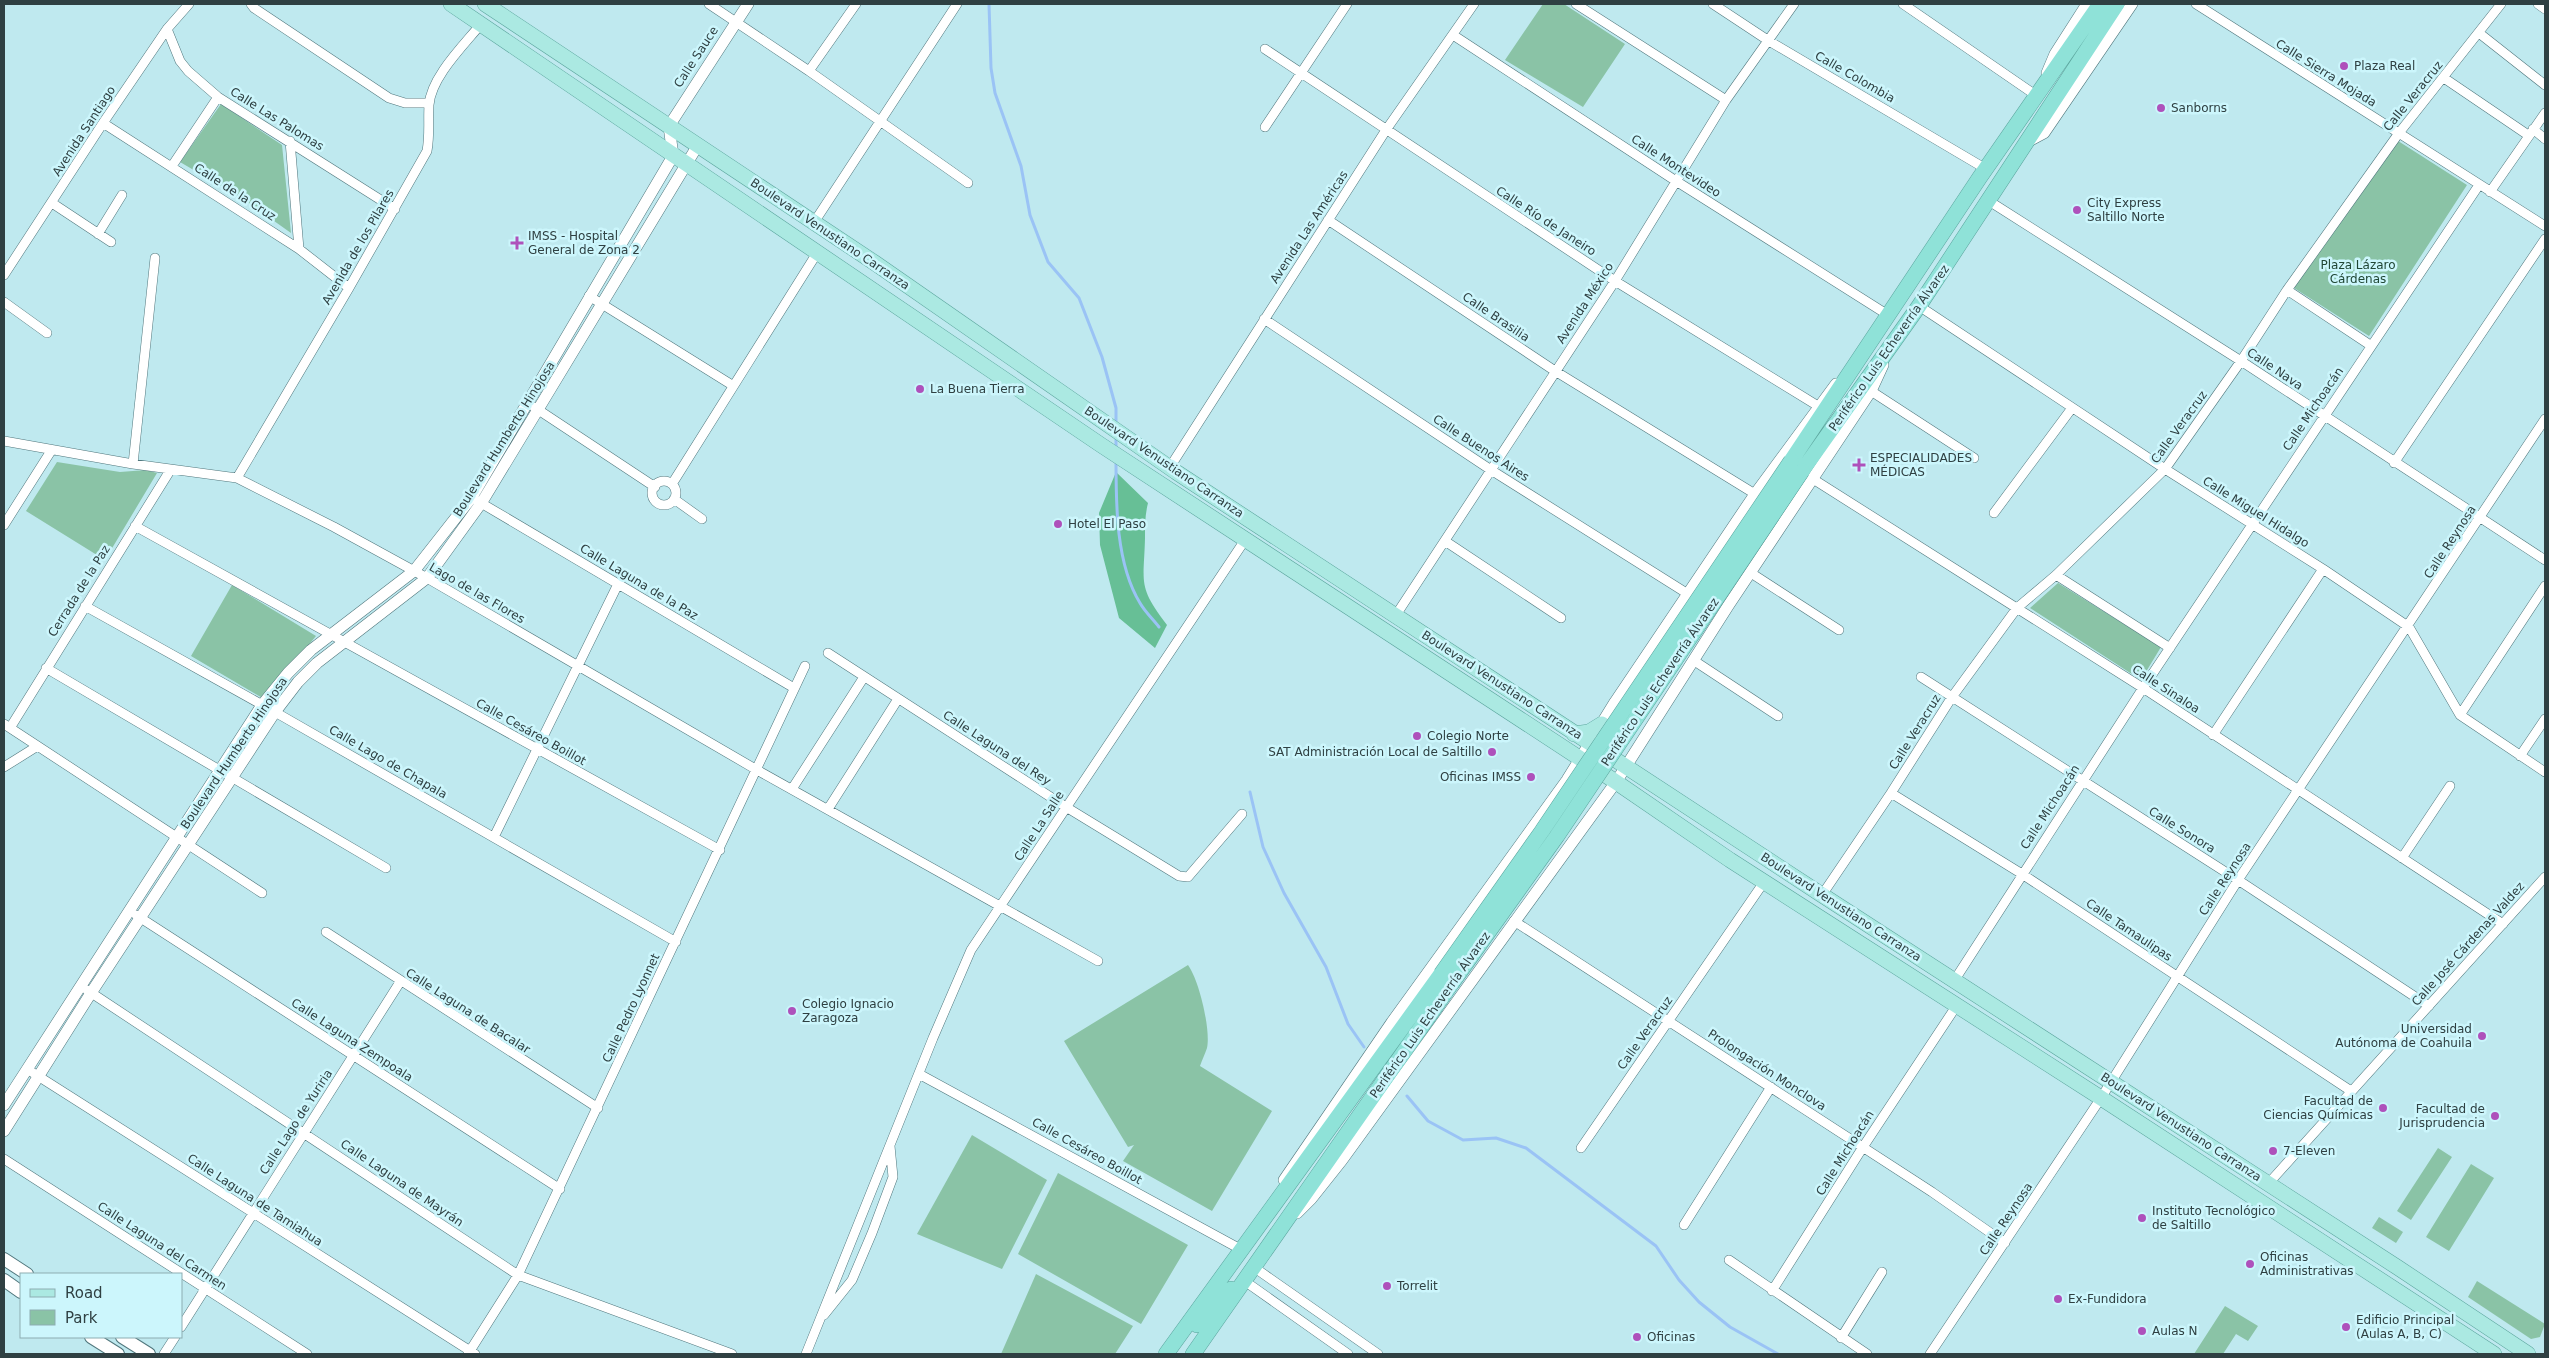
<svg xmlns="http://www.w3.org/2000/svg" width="2549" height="1358" viewBox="0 0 2549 1358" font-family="'DejaVu Sans',sans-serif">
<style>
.green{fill:#8ac3a6}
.forest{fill:#67bf96}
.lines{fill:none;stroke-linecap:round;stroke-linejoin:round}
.stream{stroke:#9ac3f5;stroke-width:3}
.minor-casing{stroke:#51777d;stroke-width:10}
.tertiary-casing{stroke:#51777d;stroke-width:12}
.secondary-casing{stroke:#51777d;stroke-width:14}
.primary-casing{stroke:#5ba59d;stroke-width:16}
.trunk-casing{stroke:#5ba59d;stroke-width:16}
.minor{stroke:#fff;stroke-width:9}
.tertiary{stroke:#fff;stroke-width:11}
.secondary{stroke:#fff;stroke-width:12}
.primary{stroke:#abe9e2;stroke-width:15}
.trunk{stroke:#8fe2d8;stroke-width:15}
.trunk-bridge-casing{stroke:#5ba59d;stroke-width:16;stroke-linecap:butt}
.trunk-bridge{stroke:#8fe2d8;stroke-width:15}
.poi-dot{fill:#ae51bb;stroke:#ccf6fc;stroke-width:2}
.labels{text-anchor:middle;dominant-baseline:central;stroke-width:5;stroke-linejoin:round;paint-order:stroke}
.street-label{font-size:12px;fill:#2f4042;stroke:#ccf6fc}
.poi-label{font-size:12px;fill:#2f4042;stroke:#ccf6fc;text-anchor:start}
.park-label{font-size:12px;fill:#204634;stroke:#ccf6fc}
</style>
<rect width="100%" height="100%" fill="#bfe9ef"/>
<path class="green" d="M1543 4H1564L1625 44 1583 107 1505 60Z
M221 104 282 145 291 233 243 199 180 162Z
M2395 139 2467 185 2369 336 2294 288Z
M57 462 120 472 146 470 157 473 105 560 26 511Z
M2058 583 2161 647 2141 680 2030 608Z
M232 585 316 636 264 699 191 656Z
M1188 965C1199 980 1211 1030 1207 1048 1205 1054 1202 1060 1200 1066L1272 1111 1212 1211 1123 1161 1134 1145 1128 1147 1064 1041Z
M972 1135 1047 1180 1002 1269 917 1234Z
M2438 1148 2452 1157 2411 1220 2397 1211Z
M2471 1164 2494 1178 2449 1251 2426 1237Z
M1058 1173 1188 1245 1141 1324 1018 1254Z
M2379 1217 2403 1232 2396 1243 2372 1228Z
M1036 1274 1133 1326 1115 1354H1001Z
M2477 1281 2545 1324 2540 1337 2531 1339 2468 1297Z
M2225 1306 2258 1326 2248 1341 2236 1334 2223 1354H2194Z"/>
<path class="forest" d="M1116 472 1148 503C1145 515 1145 525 1145 538 1144 583 1137 586 1167 625L1155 648 1119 618 1100 545 1099 513Z"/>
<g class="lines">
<path class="stream" d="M989 4 991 68 995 93 1021 166 1030 215 1048 262 1079 298 1102 357 1116 408V424
M1116 436V449
M1116 461C1116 505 1116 564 1140 603 1145 612 1153 619 1159 627
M1250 792 1263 847 1284 893 1326 967 1348 1024 1364 1047
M1407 1096 1428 1121 1463 1140 1496 1138 1526 1148 1656 1246 1679 1280 1699 1302 1730 1327 1778 1354"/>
<g class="minor-casing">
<path id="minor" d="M251 4 254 8 389 98 405 103H429
M709 4 809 71 968 183
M1576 4 1726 100
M1713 4 1769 41 1986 169
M1903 4 2037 96
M2196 4 2545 226
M2538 4 2545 9
M167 29 180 61 188 71 218 97 395 209
M2479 33 2545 85
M1453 35 1676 181 1888 315
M1265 49 1615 281 1818 406
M809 71 856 4
M2444 78 2528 135
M103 123 299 249 349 288
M1265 127 1347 4
M2533 129 2545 139
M290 141 299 249
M172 166 218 97
M2490 192 2545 113
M1989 201 2241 361 2545 560
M52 203 111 242
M1328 220 1555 371 1755 494
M813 224 957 4
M98 234 122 195
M4 275 103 123 167 29 189 4
M2287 290 2370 345
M589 296 732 385
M4 302 47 333
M1919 306 2165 469 2323 569 2409 627 2460 715 2545 772
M1264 319 1491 470 1688 594
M1871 391 1974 458
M534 407 655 487
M4 441 133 464 237 478 334 527 427 578 757 770 1098 961
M2394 463 2545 239
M133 464 155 258
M1170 467 1386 130 1474 4
M237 478 349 288 427 151C430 135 428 120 429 105 431 77 464 45 481 24
M1813 479 2143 688 2503 924
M652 493a12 12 0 1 1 24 0a12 12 0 1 1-24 0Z
M672 484 817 253
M674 499 702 519
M476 500 794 688
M1994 513 2072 408
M4 525 51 451
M135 526 720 850
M1445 541 1561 618
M1751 573 1839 630
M2056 575 2170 648
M85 606 275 712 676 942
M1396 615 1615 281 1726 100 1794 4
M828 653 1066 807 1179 876 1188 877 1242 814
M1693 660 1778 716
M46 668 386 868
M1921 677 2238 880 2429 1006
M2460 715 2545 586
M4 724 262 893
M10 728 171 469
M2213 735 2323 569
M2520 756 2545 719
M4 767 36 747
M792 789 864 677
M1891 793 2022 874 2351 1091
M828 809 898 699
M494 837 618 584
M2402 858 2450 786
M1822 895 1891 793 1952 697 2017 608 2056 575 2165 469 2241 361 2287 290 2399 133 2501 4
M136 915 560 1189
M1514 921 1932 1192 2005 1243
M326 932 598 1108
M1954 981 2143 688 2479 185
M87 990 518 1275 732 1354
M27 1069 475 1354
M919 1074 1242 1250
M1581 1148 1764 882
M4 1159 307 1354
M2268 1184 2545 877
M1684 1225 1771 1087
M1729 1260 1867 1354
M1255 1268 1378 1354
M1246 1282 1348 1354
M1772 1291 1863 1147 1957 1005
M824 1315 852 1280 872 1233 893 1177 890 1146
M181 1327 400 982
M1841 1338 1882 1272
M164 1354 175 1337
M468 1354 518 1275 805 666
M806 1354 933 1038 971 950 1245 540
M1930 1354 2101 1098 2238 880 2545 419"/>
</g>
<g class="tertiary-casing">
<path id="tertiary" d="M2047 73 2055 54 2087 4
M2027 142 2044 133 2132 4
M4 1105 262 705 288 673 311 650 414 571 472 497 673 156 669 126 748 4
M4 1131 91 993 275 712 298 682 317 663 427 578 482 502 698 145
M1284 1180 1392 1022 1567 780 1615 702 1755 494 1836 384
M1297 1213 1311 1199 1342 1160 1616 782 1728 606 1871 391 1883 365"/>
</g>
<g class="secondary-casing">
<path id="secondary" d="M4 1259 27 1274
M4 1280 21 1292
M91 1337 118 1354
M122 1337 149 1354"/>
</g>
<g class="primary-casing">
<path id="primary" d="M451 4 1101 445 1616 782 1730 860 2101 1098 2494 1354
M485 4 875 263 1176 472 1822 895 2397 1267 2528 1354
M1574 734 1589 732 1602 724"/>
</g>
<g class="trunk-casing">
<path id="trunk" d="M1791 461 1980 177 2100 4
M1802 471 1919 306 2117 4
M1197 1325 1231 1289
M1166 1354 1441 974
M1193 1354 1452 983"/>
</g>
<use href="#minor" class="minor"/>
<use href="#tertiary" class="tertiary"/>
<use href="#secondary" class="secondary"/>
<use href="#primary" class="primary"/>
<use href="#trunk" class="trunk"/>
<g class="trunk-bridge-casing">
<path id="trunk-bridge" d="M1441 974 1542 831 1791 461
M1452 983 1557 836 1802 471"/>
</g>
<use href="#trunk-bridge" class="trunk-bridge"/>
</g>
<g class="poi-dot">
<circle cx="2344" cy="66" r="5"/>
<circle cx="2161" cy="108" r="5"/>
<circle cx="2077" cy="210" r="5"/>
<path d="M514.5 235.5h5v5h5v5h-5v5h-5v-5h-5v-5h5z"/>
<circle cx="920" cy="389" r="5"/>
<path d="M1856.5 457.5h5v5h5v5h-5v5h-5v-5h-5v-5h5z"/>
<circle cx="1058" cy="524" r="5"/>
<circle cx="1417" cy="736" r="5"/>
<circle cx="1492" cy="752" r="5"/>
<circle cx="1531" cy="777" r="5"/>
<circle cx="792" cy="1011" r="5"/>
<circle cx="2482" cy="1036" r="5"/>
<circle cx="2383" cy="1108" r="5"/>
<circle cx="2495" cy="1116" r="5"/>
<circle cx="2273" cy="1151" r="5"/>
<circle cx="2142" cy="1218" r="5"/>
<circle cx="2250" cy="1264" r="5"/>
<circle cx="1387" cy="1286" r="5"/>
<circle cx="2058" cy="1299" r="5"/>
<circle cx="2346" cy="1327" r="5"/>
<circle cx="2142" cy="1331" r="5"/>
<circle cx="1637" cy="1337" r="5"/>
</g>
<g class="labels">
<g class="street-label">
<text transform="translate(696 57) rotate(-57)">Calle Sauce</text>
<text transform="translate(2326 73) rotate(32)">Calle Sierra Mojada</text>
<text transform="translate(1855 77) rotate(30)">Calle Colombia</text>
<text transform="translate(2413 96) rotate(-51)">Calle Veracruz</text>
<text transform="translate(277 119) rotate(32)">Calle Las Palomas</text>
<text transform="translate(84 131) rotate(-57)">Avenida Santiago</text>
<text transform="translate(1676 166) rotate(33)">Calle Montevideo</text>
<text transform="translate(235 192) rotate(33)">Calle de la Cruz</text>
<text transform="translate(1546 221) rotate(33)">Calle Río de Janeiro</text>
<text transform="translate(1309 227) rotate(-57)">Avenida Las Américas</text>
<text transform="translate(830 234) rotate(34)">Boulevard Venustiano Carranza</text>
<text transform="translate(358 247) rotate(-60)">Avenida de los Pilares</text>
<text transform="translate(1585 303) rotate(-57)">Avenida México</text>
<text transform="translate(1496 317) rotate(34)">Calle Brasilia</text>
<text transform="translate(1889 348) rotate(-55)">Periférico Luis Echeverría Álvarez</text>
<text transform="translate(2275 369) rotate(34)">Calle Nava</text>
<text transform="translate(2313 409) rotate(-56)">Calle Michoacán</text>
<text transform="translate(2179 427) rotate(-54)">Calle Veracruz</text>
<text transform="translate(504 439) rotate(-58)">Boulevard Humberto Hinojosa</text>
<text transform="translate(1481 448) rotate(33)">Calle Buenos Aires</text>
<text transform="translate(1164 462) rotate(34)">Boulevard Venustiano Carranza</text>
<text transform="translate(2256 512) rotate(32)">Calle Miguel Hidalgo</text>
<text transform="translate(2450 542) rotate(-57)">Calle Reynosa</text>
<text transform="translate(639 582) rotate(31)">Calle Laguna de la Paz</text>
<text transform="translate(79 591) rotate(-58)">Cerrada de la Paz</text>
<text transform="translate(477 593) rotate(30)">Lago de las Flores</text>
<text transform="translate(1660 682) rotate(-56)">Periférico Luis Echeverría Álvarez</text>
<text transform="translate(1502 685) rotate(33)">Boulevard Venustiano Carranza</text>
<text transform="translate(2166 689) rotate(33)">Calle Sinaloa</text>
<text transform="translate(531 732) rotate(29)">Calle Cesáreo Boillot</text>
<text transform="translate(1915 732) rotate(-58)">Calle Veracruz</text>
<text transform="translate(997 748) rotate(33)">Calle Laguna del Rey</text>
<text transform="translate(234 753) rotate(-56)">Boulevard Humberto Hinojosa</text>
<text transform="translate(388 762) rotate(30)">Calle Lago de Chapala</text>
<text transform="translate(2050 807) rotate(-57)">Calle Michoacán</text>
<text transform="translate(1039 826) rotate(-57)">Calle La Salle</text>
<text transform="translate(2182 830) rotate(32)">Calle Sonora</text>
<text transform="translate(2225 879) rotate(-57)">Calle Reynosa</text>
<text transform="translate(1841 907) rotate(33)">Boulevard Venustiano Carranza</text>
<text transform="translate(2129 930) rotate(34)">Calle Tamaulipas</text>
<text transform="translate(2468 944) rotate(-48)">Calle José Cárdenas Valdez</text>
<text transform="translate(631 1008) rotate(-65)">Calle Pedro Lyonnet</text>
<text transform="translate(468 1011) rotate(33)">Calle Laguna de Bacalar</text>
<text transform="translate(1430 1015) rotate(-55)">Periférico Luis Echeverría Álvarez</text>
<text transform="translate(1645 1033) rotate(-55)">Calle Veracruz</text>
<text transform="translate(352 1040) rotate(33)">Calle Laguna Zempoala</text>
<text transform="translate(1767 1070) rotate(33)">Prolongación Monclova</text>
<text transform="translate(296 1122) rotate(-57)">Calle Lago de Yuriria</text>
<text transform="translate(2181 1127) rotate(33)">Boulevard Venustiano Carranza</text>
<text transform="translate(1087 1151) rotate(29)">Calle Cesáreo Boillot</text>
<text transform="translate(1845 1153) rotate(-58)">Calle Michoacán</text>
<text transform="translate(402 1183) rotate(34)">Calle Laguna de Mayrán</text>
<text transform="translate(255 1200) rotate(33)">Calle Laguna de Tamiahua</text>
<text transform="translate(2006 1219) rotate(-56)">Calle Reynosa</text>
<text transform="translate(162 1246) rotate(33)">Calle Laguna del Carmen</text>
</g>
<g class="poi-label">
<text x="2354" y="66">Plaza Real</text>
<text x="2171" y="108">Sanborns</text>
<text x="2087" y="203">City Express<tspan x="2087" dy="14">Saltillo Norte</tspan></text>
<text x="528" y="236">IMSS - Hospital<tspan x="528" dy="14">General de Zona 2</tspan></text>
<text x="930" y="389">La Buena Tierra</text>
<text x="1870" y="458">ESPECIALIDADES<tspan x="1870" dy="14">MÉDICAS</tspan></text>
<text x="1068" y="524">Hotel El Paso</text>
<text x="1427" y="736">Colegio Norte</text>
<text x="1482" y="752" text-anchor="end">SAT Administración Local de Saltillo</text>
<text x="1521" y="777" text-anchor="end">Oficinas IMSS</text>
<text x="802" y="1004">Colegio Ignacio<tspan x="802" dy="14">Zaragoza</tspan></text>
<text x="2472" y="1029" text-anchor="end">Universidad<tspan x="2472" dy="14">Autónoma de Coahuila</tspan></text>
<text x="2373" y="1101" text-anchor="end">Facultad de<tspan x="2373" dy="14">Ciencias Químicas</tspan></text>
<text x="2485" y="1109" text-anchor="end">Facultad de<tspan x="2485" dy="14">Jurisprudencia</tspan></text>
<text x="2283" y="1151">7-Eleven</text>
<text x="2152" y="1211">Instituto Tecnológico<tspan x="2152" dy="14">de Saltillo</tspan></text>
<text x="2260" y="1257">Oficinas<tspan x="2260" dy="14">Administrativas</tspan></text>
<text x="1397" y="1286">Torrelit</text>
<text x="2068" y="1299">Ex-Fundidora</text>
<text x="2356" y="1320">Edificio Principal<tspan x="2356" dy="14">(Aulas A, B, C)</tspan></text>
<text x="2152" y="1331">Aulas N</text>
<text x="1647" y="1337">Oficinas</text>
</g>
<g class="park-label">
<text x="2358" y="265">Plaza Lázaro<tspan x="2358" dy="14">Cárdenas</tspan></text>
</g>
</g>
<rect width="2549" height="1358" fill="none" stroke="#2f4042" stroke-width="10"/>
<rect x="20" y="1273" width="162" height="65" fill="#ccf6fc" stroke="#8dadb2"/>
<rect x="30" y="1289" width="25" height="8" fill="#abe9e2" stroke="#8dadb2"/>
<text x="65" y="1298" font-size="15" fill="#2f4042">Road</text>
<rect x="30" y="1310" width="25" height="15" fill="#8ac3a6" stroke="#8dadb2"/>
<text x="65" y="1323" font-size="15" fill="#2f4042">Park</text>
</svg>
